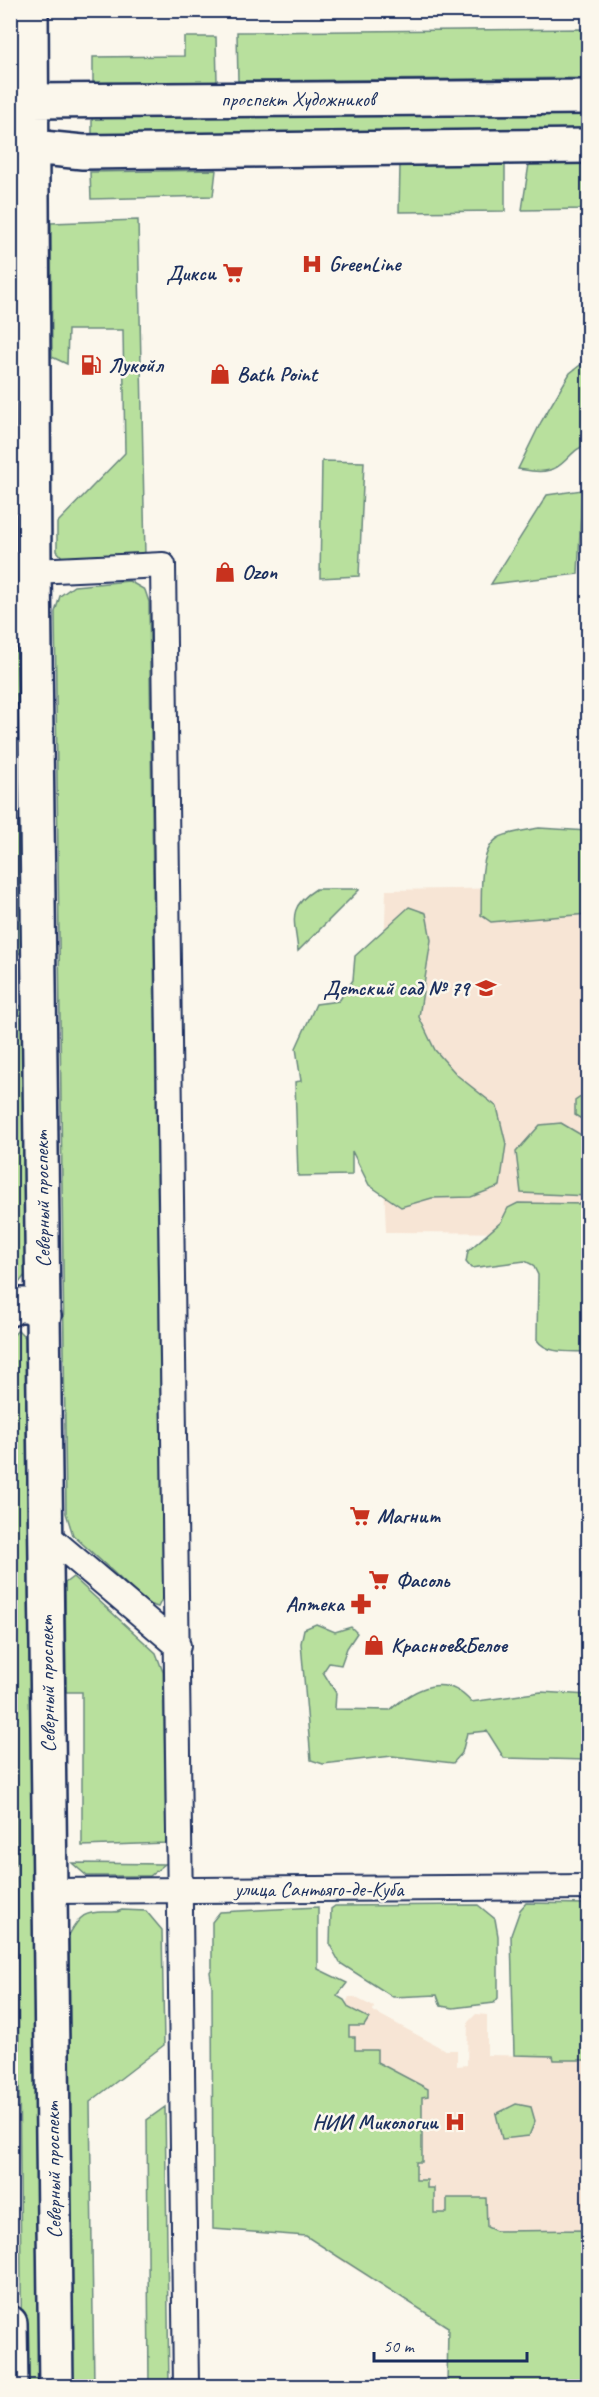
<svg xmlns="http://www.w3.org/2000/svg" width="599" height="2397" viewBox="0 0 599 2397" font-family="Caveat,sans-serif">
<style>
.built{fill:#f7e5d5}
.green{fill:#b8e09d;stroke:#6a887e;stroke-width:1.5}
.lines{fill:none;stroke-linecap:round;stroke-linejoin:round}
.street-casing{stroke:#1b2f5e;stroke-width:28}
.secondary-casing{stroke:#1b2f5e;stroke-width:38}
.street{stroke:#fbf7ec;stroke-width:24}
.secondary{stroke:#fbf7ec;stroke-width:33}
.labels{text-anchor:middle;dominant-baseline:central;stroke-width:5;stroke-linejoin:round;paint-order:stroke}
.street-label{font-size:21px;fill:#1b2f5e;stroke:#fbf7ec}
.poi-label{font-size:21px;font-weight:bold;fill:#1b2f5e;stroke:#fbf7ec;text-anchor:start}
</style>
<rect width="100%" height="100%" fill="#fbf7ec"/>
<filter id="ink" filterUnits="userSpaceOnUse"><feTurbulence type="fractalNoise" baseFrequency=".0167" numOctaves="2"/><feDisplacementMap in="SourceGraphic" scale="12" xChannelSelector="R" yChannelSelector="G"/><feConvolveMatrix kernelMatrix="1 2 1 2 8 2 1 2 1" color-interpolation-filters="sRGB"/></filter>
<g filter="url(#ink)">
<path class="built" d="M588 887V1233L386 1232 380 1085 386 890Z
M349 1997H354L374 2007 373 2011 445 2050H457V2066L467 2065 468 2022 476 2014 487 2015V2055L554 2056V2060H588V2386H447L448 2327 336 2257 346 2003Z"/>
<path class="green" d="M588 29V78L238 81 237 32Z
M184 37H216L217 82 93 83V57L184 56Z
M588 113V130L92 135V118Z
M588 163V209L522 210 529 164Z
M505 164V211L399 212 400 166Z
M216 170 213 196 91 199 90 172Z
M138 220 145 556 67 563 57 551V523L125 453 123 330H68L67 364 52 357 51 223Z
M15 221 23 949 16 957 11 952 10 222Z
M588 359V445C574 447 569 460 557 467 545 474 531 471 518 469L541 422 570 373Z
M322 461 364 462 359 576 320 578Z
M582 490 578 574 491 584 547 495Z
M129 581 145 590 149 602 163 1597 158 1607 148 1604 73 1535 66 1513 55 612 60 596 74 586Z
M539 828 588 831V914L491 922 481 915C482 894 478 851 498 838 505 833 529 830 539 828Z
M316 889H360L298 951C295 920 286 908 316 889Z
M409 907 426 913 431 940 419 1017 435 1050 458 1076 497 1107 506 1144 500 1186 471 1197 432 1198 401 1207 369 1185 352 1151V1175L298 1176 295 1082 301 1081 296 1048 316 1004 339 1001 353 980 355 956Z
M18 1004 24 1010 25 1275 19 1283 12 1277V1010Z
M585 1094H588V1123L575 1115V1101Z
M561 1123 588 1139V1196L521 1193 516 1152 540 1125Z
M518 1203 588 1204V1352C572 1351 547 1355 537 1340L538 1275 533 1265 525 1261 471 1268 466 1262 468 1251 501 1222 508 1208Z
M18 1330 25 1337 39 2386H22L12 1337Z
M73 1577 156 1653 163 1672 166 1843 82 1846V1692H66L65 1583Z
M316 1624 335 1632 351 1627 357 1633 347 1648 341 1665 329 1663 323 1672 336 1693 335 1709 390 1710C415 1688 445 1672 471 1702L541 1692 588 1695V1760L504 1758 487 1731 467 1733 462 1753 453 1763 392 1756 323 1764 311 1760 301 1643 304 1629Z
M72 1863 165 1864 150 1876H87Z
M526 1903 588 1904V2060H554L553 2056 514 2055 511 1935 520 1910Z
M478 1905 495 1919 498 1936V1998L494 2003 453 2008 441 2006 437 1995 393 1997 340 1963 330 1945 331 1909 335 1906Z
M318 1907V1969L347 1983 337 1996 344 2000 349 2008 369 2018 364 2026H349V2037H355V2050H377V2062L428 2089V2096L422 2097V2162H416V2180H427V2188H434V2213H447V2198H486L487 2227 496 2231 588 2230V2386H447L448 2327 306 2236 213 2229 212 1986 210 1972 212 1968V1922L220 1912Z
M122 1910 146 1911 162 1930 164 2045 90 2102 94 2386H73L69 1935C80 1915 85 1911 108 1912 114 1912 117 1913 122 1910Z
M516 2104 531 2107 535 2121 529 2136 502 2139 496 2114Z
M165 2107 169 2386H149L147 2120Z"/>
<g class="lines">
<g class="street-casing">
<path id="street" d="M34 571 163 565 186 2386
M46 1534 178 1646
M49 1891 588 1887"/>
</g>
<g class="secondary-casing">
<path id="secondary" d="M31 10 34 571 56 2386
M15 112 32 101 588 97
M13 140 32 147 83 152 588 146
M10 1309 15 1305H31L44 1316
M10 2323 11 2386"/>
</g>
<use href="#street" class="street"/>
<use href="#secondary" class="secondary"/>
</g>
</g>
<defs>
<g id="hospital-bare" transform="scale(1.62)"><path d="M-5-5h3v3.5h4V-5h3V5h-3V1.5h-4V5h-3Z" fill="#c8321e" stroke="#fbf7ec" stroke-width="2.5" paint-order="stroke"/></g>
<g id="supermarket-bare" transform="scale(1.62)"><path d="M-6-5.5h2.5l.6 2H6L4.5 2H-2.5L-4.4-4H-6ZM-1.5 3.2a1.3 1.3 0 1 0 .1 0ZM3 3.2a1.3 1.3 0 1 0 .1 0Z" fill="#c8321e" stroke="#fbf7ec" stroke-width="2.5" paint-order="stroke"/></g>
<g id="fuel-bare" transform="scale(1.62)"><path d="M-5.5-6h7V0h2V4h1.3V-2.5L3-4.5l.8-.8L6-3V5H2.5V1h-1V6h-7ZM-4.2-4.7v3.2H.2V-4.7Z" fill="#c8321e" stroke="#fbf7ec" stroke-width="2.5" paint-order="stroke"/></g>
<g id="shop-bare" transform="scale(1.62)"><path d="M-5-2.5h2.3a2.7 3.5 0 0 1 5.4 0H5L5.5 6h-11ZM-1.5-2.5h3a1.5 2.3 0 0 0-3 0Z" fill="#c8321e" stroke="#fbf7ec" stroke-width="2.5" paint-order="stroke"/></g>
<g id="school-bare" transform="scale(1.62)"><path d="M0-5L7-2L0 1L-7-2ZM-4 1L0 2.5L4 1V4Q0 6-4 4Z" fill="#c8321e" stroke="#fbf7ec" stroke-width="2.5" paint-order="stroke"/></g>
<g id="pharmacy-bare" transform="scale(1.62)"><path d="M-2-6h4v4h4v4h-4v4h-4v-4h-4v-4h4Z" fill="#c8321e" stroke="#fbf7ec" stroke-width="2.5" paint-order="stroke"/></g>
</defs>
<g fill-rule="evenodd">
<use href="#hospital-bare" x="312" y="264"/>
<use href="#supermarket-bare" x="233" y="273"/>
<use href="#fuel-bare" x="91" y="365"/>
<use href="#shop-bare" x="220" y="374"/>
<use href="#shop-bare" x="225" y="572"/>
<use href="#school-bare" x="486" y="988"/>
<use href="#supermarket-bare" x="360" y="1516"/>
<use href="#supermarket-bare" x="379" y="1580"/>
<use href="#pharmacy-bare" x="361" y="1604"/>
<use href="#shop-bare" x="374" y="1645"/>
<use href="#hospital-bare" x="455" y="2122"/>
</g>
<g class="labels">
<g class="street-label">
<text x="298" y="99">проспект Художников</text>
<text transform="translate(42 1199) rotate(-91)">Северный проспект</text>
<text transform="translate(47 1684) rotate(-91)">Северный проспект</text>
<text x="319" y="1889">улица Сантьяго-де-Куба</text>
<text transform="translate(53 2170) rotate(-91)">Северный проспект</text>
</g>
<g class="poi-label">
<text x="329" y="264">GreenLine</text>
<text x="216" y="273" text-anchor="end">Дикси</text>
<text x="108" y="365">Лукойл</text>
<text x="237" y="374">Bath Point</text>
<text x="242" y="572">Ozon</text>
<text x="469" y="988" text-anchor="end">Детский сад № 79</text>
<text x="377" y="1516">Магнит</text>
<text x="396" y="1580">Фасоль</text>
<text x="344" y="1604" text-anchor="end">Аптека</text>
<text x="391" y="1645">Красное&amp;Белое</text>
<text x="438" y="2122" text-anchor="end">НИИ Микологии</text>
</g>
</g>
<rect width="599" height="2397" fill="none" stroke="#fbf7ec" stroke-width="36"/>
<rect x="18" y="18" width="563" height="2361" fill="none" stroke="#1b2f5e" stroke-width="2" filter="url(#ink)"/>
<path d="M374 2352v9h153v-9" fill="none" stroke="#1b2f5e" stroke-width="3"/>
<text x="383" y="2352" font-size="18" fill="#1b2f5e" stroke="#fbf7ec" stroke-width="4.5" paint-order="stroke">50 m</text>
</svg>
